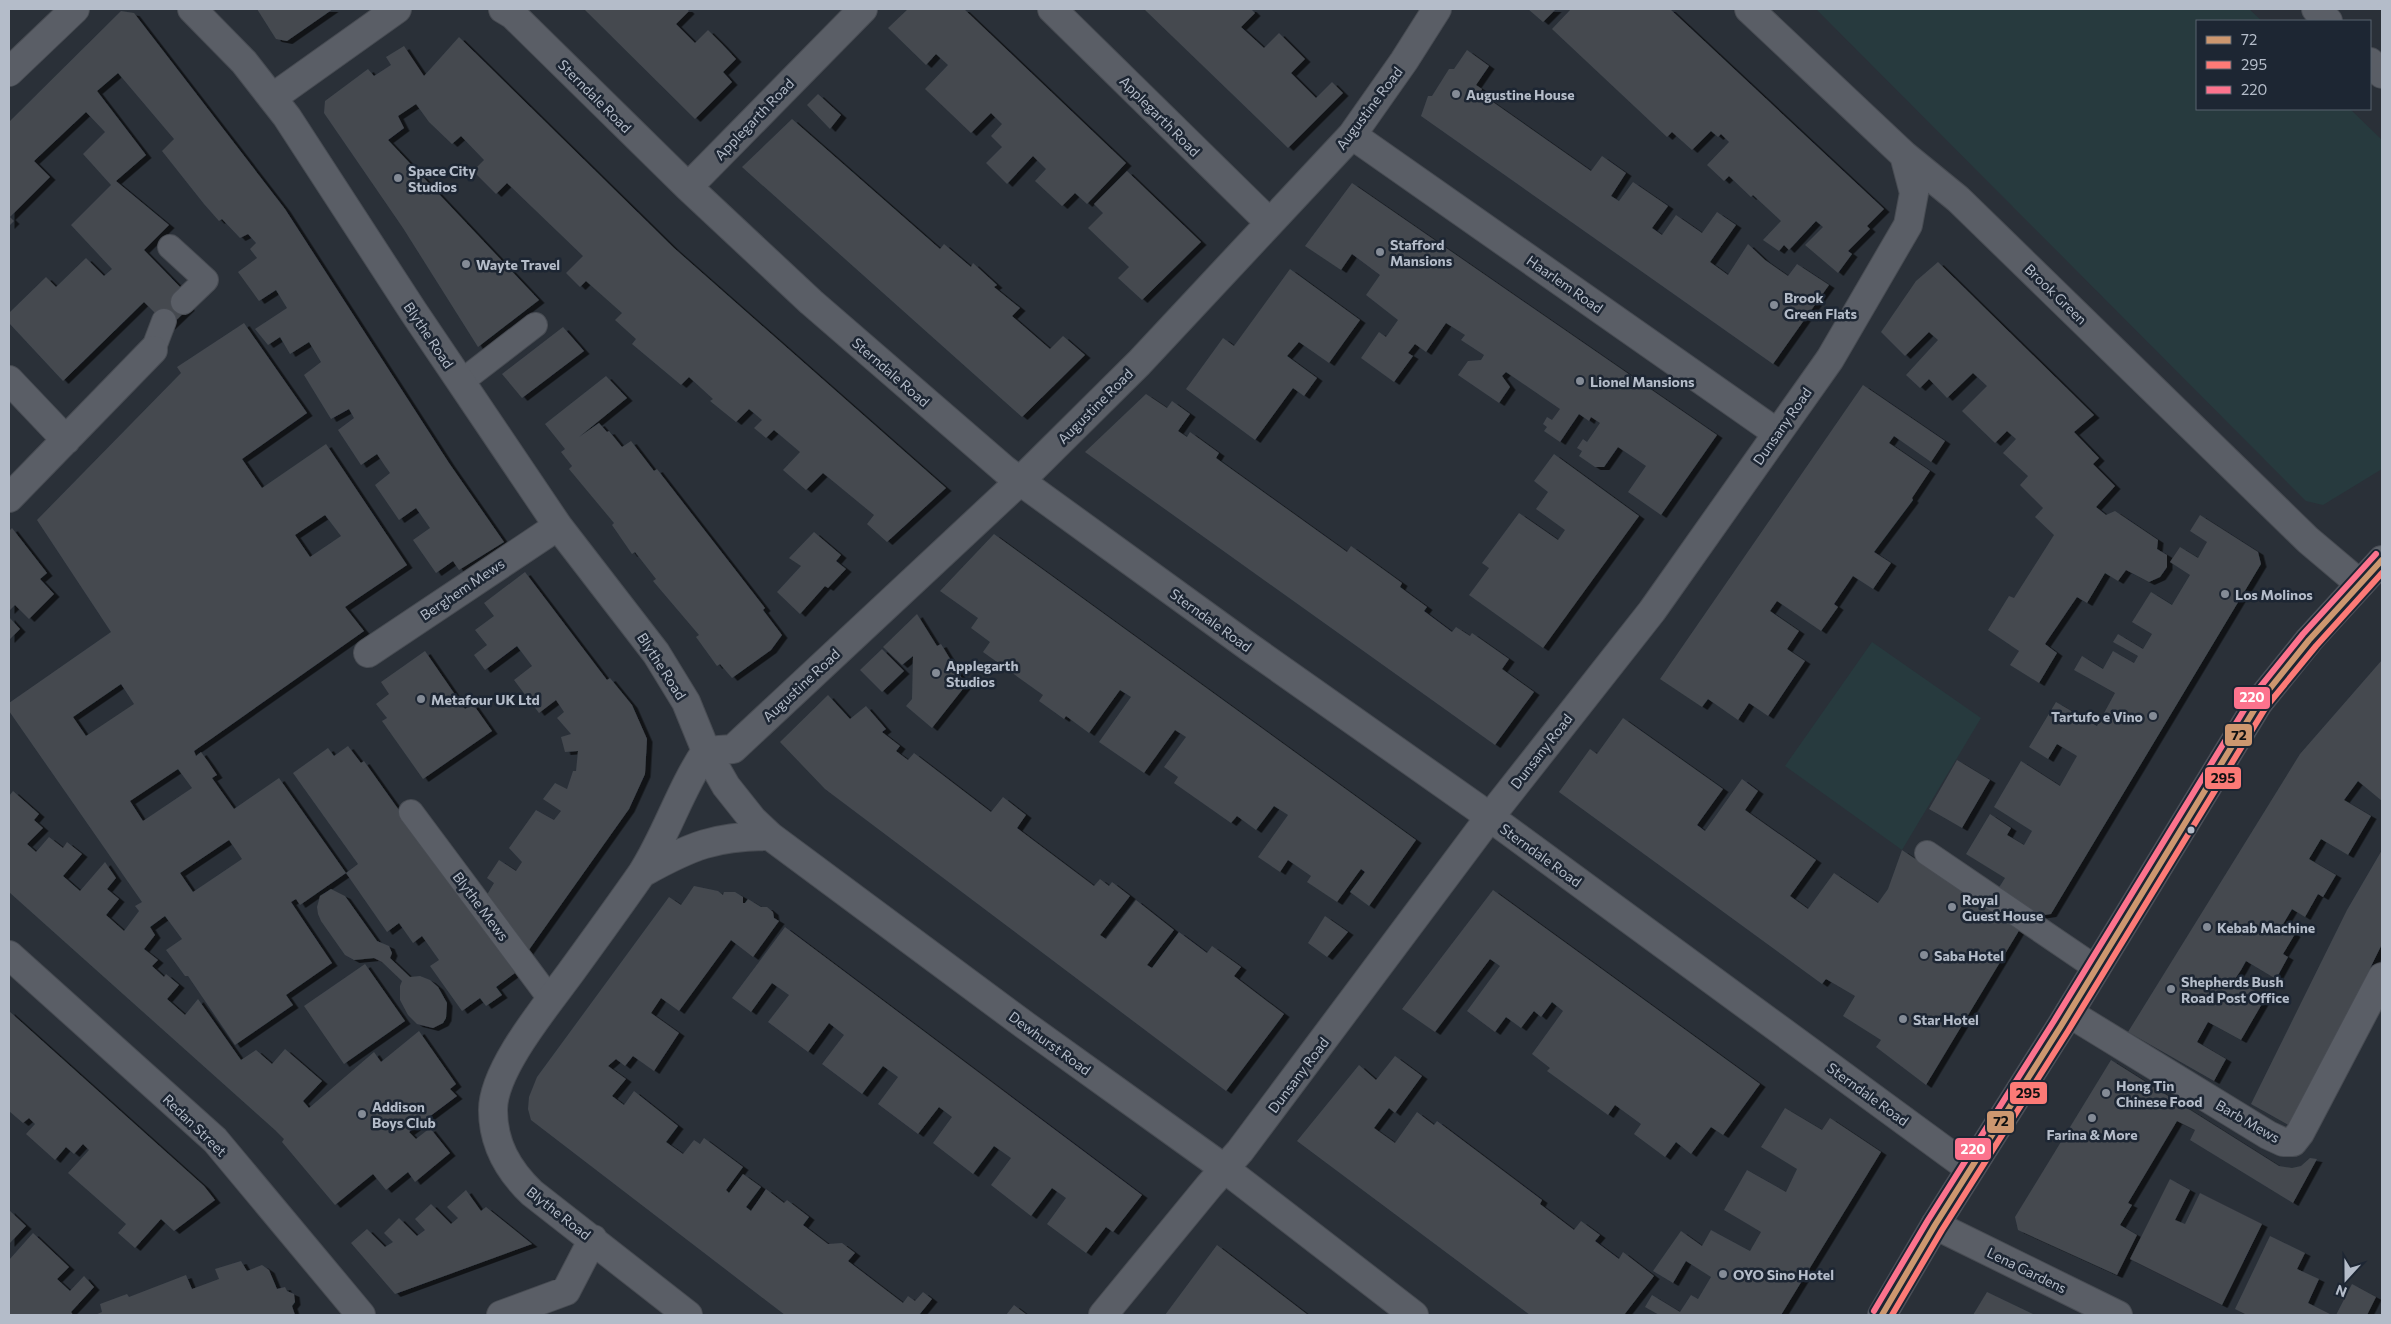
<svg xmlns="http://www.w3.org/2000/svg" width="2391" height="1324" viewBox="0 0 2391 1324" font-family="Commissioner,sans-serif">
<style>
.green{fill:#273a3e}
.building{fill:#444950;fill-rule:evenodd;filter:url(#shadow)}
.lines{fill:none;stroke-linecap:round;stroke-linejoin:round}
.lane-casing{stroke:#484c53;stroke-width:26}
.street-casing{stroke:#484c53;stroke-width:30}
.primary-casing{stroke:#484c55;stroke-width:30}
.lane{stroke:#5a5e66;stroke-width:24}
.street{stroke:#5a5e66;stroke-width:28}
.primary{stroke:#5c6168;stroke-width:28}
.bus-1-casing{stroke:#1d2633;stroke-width:10}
.bus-2-casing{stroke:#1d2633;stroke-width:10}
.bus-3-casing{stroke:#1d2633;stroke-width:10}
.bus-1{stroke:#cd976f;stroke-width:6}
.bus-2{stroke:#fc7a76;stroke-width:6}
.bus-3{stroke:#fc738d;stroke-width:6}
.poi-dot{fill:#848b96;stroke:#1d2633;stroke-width:2}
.bus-dot{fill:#b4bcc9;stroke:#1d2633;stroke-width:2}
.labels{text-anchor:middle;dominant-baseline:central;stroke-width:5;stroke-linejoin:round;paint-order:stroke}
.poi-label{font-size:14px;font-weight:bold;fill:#b4bcc9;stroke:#1d2633;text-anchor:start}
.street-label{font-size:14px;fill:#b4bcc9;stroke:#1d2633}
.line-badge{stroke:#1d2633;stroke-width:2}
.badge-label{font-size:14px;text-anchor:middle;font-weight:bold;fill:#fff}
.pale-badge-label{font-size:14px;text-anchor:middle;font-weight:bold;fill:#111}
</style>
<defs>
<filter id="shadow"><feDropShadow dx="5.5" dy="3" stdDeviation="0" flood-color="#0009"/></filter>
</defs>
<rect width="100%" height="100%" fill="#2a3038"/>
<path class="green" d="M1816 9H2249L2262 21H2197V109H2350L2382 140V469L2323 505 2306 501Z
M1872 642 1981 718 1902 850 1785 766Z"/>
<path class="building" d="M257 9H333L287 41 276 39Z
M584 9H687L689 11 676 24 695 43 708 30 722 44 736 59 723 72 732 82 695 119Z
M908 9H964L1126 163 1087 204 1075 193 1062 206 1035 181 1046 169 1033 156 1007 184 986 163 1002 147 991 136 1002 124 991 113 971 133 925 89 948 65 936 54 926 65 888 28Z
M1144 9H1251L1255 13 1241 27 1264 48 1279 33 1305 59 1291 73 1316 98 1332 82 1343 93 1288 148Z
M1528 9H1556L1543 22Z
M1571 9H1670L1884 209 1867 226 1870 229 1848 251 1852 254 1838 273 1805 245 1823 227 1816 221 1789 250 1784 245 1779 251 1763 240 1781 221 1753 195 1751 197 1729 176 1724 181 1707 165 1729 142 1721 134 1718 137 1711 131 1692 150 1672 132 1667 137 1552 29Z
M121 11 134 13 285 209 449 463 504 542 459 570 453 561 436 573 413 540 430 528 416 508 399 520 375 485 390 473 385 466 377 454 361 465 338 430 354 418 349 409 331 419 304 375 321 362 309 342 290 354 280 337 268 345 255 329 287 308 276 290 259 301 238 272 257 258 250 249 256 243 248 234 240 238 222 219 219 221 204 204 162 151 174 139 118 73 97 91 146 155 116 181 169 225 144 250 183 290 189 308 169 327 144 302 63 381 9 323V313L46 277 56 287 86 258 104 276 112 269 71 225 111 185 83 154 105 132 86 112 34 161 50 177 10 217 14 221 9 226V122Z
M459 37 674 248 946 488 887 542 867 524 874 515 823 473 806 490 783 470 800 452 774 430 766 438 754 428 762 420 749 409 736 422 710 401 713 399 689 377 681 385 632 344 636 339 615 320 622 313 586 281 580 287 566 273 583 256 507 183 496 194 473 171 484 160 461 136 452 144 429 122 416 104 398 116 404 128 388 140 539 300 478 347 403 228 324 113 325 101 368 69 374 76 391 65 386 57 404 46 424 76Z
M1467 50 1489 66 1476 85 1482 89 1480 93 1591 171 1602 156 1626 173 1611 196 1619 201 1633 182 1668 206 1652 228 1662 235 1676 215 1702 233 1717 212 1736 225 1710 262 1728 275 1748 244 1765 260 1788 276 1797 264 1829 285 1773 364 1421 116 1428 96H1432L1449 69H1454Z
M818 94 841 115 830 129 807 105Z
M792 119 940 249 944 244 971 267 973 263 997 285 994 287 1020 308 1012 316 1050 349 1063 336 1085 355 1022 417 742 167Z
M1127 171 1201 242 1142 300 1118 278 1129 267 1088 228 1103 213 1094 204Z
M1352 183 1717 435 1661 515 1628 492 1646 466 1618 447 1604 467H1595L1579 456 1582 451 1577 448 1583 439 1587 442 1600 423 1591 417 1589 421 1579 414 1560 442 1544 431 1547 427 1543 424 1547 417 1552 420 1560 409 1506 372 1502 376 1510 387 1499 403 1458 375 1468 361 1481 360 1484 355 1461 340 1465 335 1446 323 1426 352 1415 344 1408 353 1413 356 1394 382 1361 358 1379 332 1386 337 1398 320 1366 295 1380 275 1352 254 1341 270 1305 246Z
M1938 262 2094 415 2074 432 2099 458 2093 464 2115 486 2096 507 2106 515 2115 511 2158 540 2157 549 2167 555V567L2160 577 2149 582 2126 570 2118 581 2105 573 2087 603 2077 597 2045 644 2057 653 2039 683 2010 665 2019 651 1988 630 2009 596 2014 598 2054 535 2035 517 2043 508 2020 485 2028 476 2003 453 2016 439 2007 431 1995 443 1962 411 1987 386 1973 373 1947 398 1929 379 1920 388 1906 375 1938 340 1929 332 1905 356 1881 332 1916 281Z
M1290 269 1360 320 1329 363 1299 342 1287 356 1317 378 1304 396 1293 388 1255 440 1186 389 1223 338 1234 346Z
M244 323 307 413 242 459 262 488 326 444 407 565 345 607 364 631 194 751 196 756 201 752 209 763 217 775 212 778 234 809 279 778 346 873 300 905 296 899 291 902 332 963 286 995 293 1005 235 1045 188 976H185L166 950 182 939 165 916 150 927 155 935 144 949 158 960 152 966 164 977 166 974 179 985 167 999 185 1015 198 999 241 1060 256 1050 272 1064 285 1049 322 1081 303 1101 309 1108 374 1052 381 1062 419 1031 456 1084 450 1089 457 1096 409 1132 416 1139 430 1128 450 1153 415 1182 408 1172 386 1190 373 1174 335 1205 282 1142 284 1139 275 1130 9 892V796L13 791 39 814 34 820 43 828 27 844 36 852 49 837 63 848 67 842 82 854 63 876 80 891 105 862 116 878 107 889 119 899 106 915 124 931 139 911 135 906 142 902 9 711V703L111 632 37 520 181 373 177 367ZM325 515 341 536 310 557 295 535ZM121 684 134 704 86 736 73 717ZM178 769 192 788 143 821 130 801ZM229 840 242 859 193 892 180 873Z
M563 327 584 351 522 398 502 374Z
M606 376 627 398 579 437 599 423 607 432 609 431 622 447 631 441 654 471 657 469 765 608 763 610 782 635 771 650 732 678 720 664 717 666 696 637 699 635 653 581 656 579 635 552 632 554 612 525 614 523 569 469 572 466 561 452 565 449 545 424Z
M1863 385 1945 441 1931 462 1894 436 1889 443 1930 471 1912 498 1913 500 1874 552 1891 563 1873 589 1853 576 1834 604 1838 607 1821 631 1777 601 1770 611 1799 631 1787 649 1805 661 1768 716 1749 703 1738 720 1708 699 1702 707 1660 679Z
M1146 394 1167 408 1172 401 1190 414 1178 431 1187 437 1190 432 1219 453 1216 458 1347 552 1351 546 1402 583 1400 587 1427 607 1424 611 1452 632 1456 627 1470 636 1472 633 1509 659 1502 669 1534 692 1495 745 1085 452Z
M1554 454 1639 516 1543 648 1469 595 1489 568 1482 563 1519 513 1558 540 1565 530 1536 509 1548 492 1534 481Z
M2200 515 2258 552 2261 564 2051 914 2037 916 1998 889 2005 878 1966 854 1990 814 2011 828 2007 835 2024 845 2032 831 1994 807 2021 761 2060 786 2077 756 2057 744 2048 759 2029 747 2056 702 2097 726 2115 693 2074 670 2082 656 2103 669 2113 651 2134 663 2138 656 2113 642 2118 634 2143 649 2152 634 2132 622 2151 592 2172 605 2190 575 2170 562 2180 547 2198 558 2207 542 2190 531Z
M12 528 47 573 40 579 54 594 29 619 15 605 9 611V531Z
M814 532 841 555 836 561 846 569 828 588 825 586 800 614 777 592 801 566 789 558Z
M994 534 1416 840 1369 906 1350 892 1365 872 1361 869 1337 902 1307 882 1311 876 1288 860 1280 872 1258 857 1288 815 1274 806 1256 830 1237 816 1231 823 1174 783 1178 777 1164 767 1186 737 1175 730 1144 773 1099 742 1131 697 1120 690 1089 733 1066 716 1064 719 1039 701 1043 695 983 652 990 642 971 628 978 618 940 591Z
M525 572 607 680 610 678 632 705 647 739 645 774 629 809 526 954 485 898 494 883 487 878 499 860 516 871 522 862 509 848 536 810 554 820 561 811 543 799 555 783 567 789 573 771H576L578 751 565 752 561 737 571 734 557 718 564 712 556 700 539 713 514 680 532 666 517 646 485 670 474 655 487 645 475 630 494 616 484 603Z
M917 614 937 646 941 644 966 685 932 728 906 706 912 699 913 656 902 665 883 647Z
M9 617 20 629 9 640Z
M882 649 904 671 882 692 860 670Z
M425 651 465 709 473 704 492 731 423 779 382 721 387 718 376 704 389 694 381 682Z
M2382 660V801L2358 781 2344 800 2371 816 2348 855 2321 839 2309 859 2336 875 2323 897 2318 894 2305 917 2292 909 2282 926 2295 934 2283 954 2288 957 2276 979 2246 961 2241 970 2235 979 2266 997 2241 1040 2208 1022 2197 1042 2226 1059 2214 1081 2128 1032 2300 754Z
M828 695 850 719 866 706 886 729 882 732 900 746 896 751 908 760 914 753 991 812 1003 797 1026 815 1017 828 1094 886 1100 879 1109 886 1112 882 1130 896 1100 935 1106 939 1136 900 1174 930 1147 965 1152 968 1179 932 1207 953 1212 946 1241 967 1234 976 1284 1014 1226 1091 825 789 780 742Z
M1623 718 1723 789 1697 825 1705 831 1742 779 1758 791 1745 810 1816 860 1790 896 1808 909 1834 873 1878 903 1888 889 1902 850 2020 929 1926 1085 1876 1047 1881 1040 1843 1016 1855 996 1826 979 1822 984 1559 792 1590 749 1597 754Z
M348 746 361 763 364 761 515 973 496 987 502 995 486 1006 480 998 462 1011 430 966 439 960 422 936 413 943 399 923 387 932 346 873 358 864 293 773 328 748 334 756Z
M1957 760 1990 780 1962 828 1929 809Z
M2382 850V944L2292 1127 2251 1104 2347 910Z
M694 886 718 891 723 895 724 892H735L743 897V903H745L748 899 761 907H767L773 912 774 918 779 921 753 957 731 940 679 1011 661 998 651 1013 679 1033 654 1071 633 1056 625 1066 616 1059 608 1066 626 1079 612 1096 624 1105 634 1091 678 1126 666 1142 683 1154 694 1140 700 1144 704 1138 743 1167 726 1190 729 1193 743 1174 761 1187 746 1207 751 1211 766 1189 784 1203 787 1200 809 1217 803 1225 828 1244 842 1243 855 1253 848 1261 903 1303 908 1296 915 1301 923 1292 932 1299 919 1315H785L531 1120 528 1109 529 1097 537 1077 669 897 681 905Z
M331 889 345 896 377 941 389 946 392 953 390 958 410 977 420 976 430 980 438 987 447 1003 446 1018 443 1023 433 1028 417 1024 408 1015 400 1000V986L402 981 382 962 374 958 354 960 345 955 321 921 318 914 317 907 320 896Z
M1493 890 1760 1084 1723 1135 1711 1127 1691 1154 1676 1142 1665 1157 1634 1134 1641 1124 1615 1105 1608 1115 1547 1071 1550 1068 1532 1054 1563 1011 1552 1002 1541 1017 1534 1011 1521 1028 1506 1017 1495 1032 1467 1011 1500 966 1490 959 1435 1032 1402 1009Z
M1325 916 1348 932 1327 957 1308 943Z
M785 927 1142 1195 1113 1232 1106 1227 1086 1253 1047 1224 1066 1198 1052 1188 1031 1216 991 1185 1011 1158 994 1146 973 1174 933 1143 952 1117 939 1107 918 1134 878 1104 898 1077 883 1066 862 1094 822 1064 844 1035 829 1023 808 1052 768 1022 789 995 772 983 751 1012 732 998Z
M365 964 405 1021 344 1064 304 1006Z
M9 1011 204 1186 215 1200 174 1231 161 1219 135 1248 118 1233 126 1224 68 1173 89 1150 83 1144 74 1154 66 1147 55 1160 26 1134 35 1124 29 1118 23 1123 9 1111Z
M1395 1056 1422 1076 1395 1113 1389 1108 1374 1128 1395 1143 1417 1112 1434 1125 1437 1121 1542 1200 1540 1204 1574 1230 1581 1221 1600 1235 1595 1241 1619 1259 1623 1252 1654 1276 1624 1315H1530L1297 1141 1359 1065 1376 1080Z
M2111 1060 2279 1166 2292 1168 2301 1166 2310 1158 2317 1159 2293 1203 2190 1140 2195 1130 2177 1121 2128 1203 2132 1205 2120 1225 2137 1235 2117 1275 2018 1230 2015 1217Z
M1785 1108 1822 1130 1830 1118 1881 1152 1781 1315H1659L1645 1307 1652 1295 1680 1312 1691 1295 1698 1299 1711 1277 1686 1261 1673 1283 1653 1271 1681 1231 1702 1246 1711 1230 1750 1251 1761 1232 1724 1210 1747 1170 1786 1192 1797 1169 1761 1147Z
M2170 1179 2190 1190 2175 1220 2185 1224 2200 1193 2262 1224 2222 1305 2130 1259Z
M466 1190 481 1211 486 1207 532 1244 395 1294 351 1243 367 1229 385 1247 393 1242 384 1233 399 1218 417 1236 425 1230 415 1219 431 1204 451 1224 458 1218 447 1207Z
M9 1210 26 1226 9 1244Z
M33 1233 69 1267 57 1279 70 1291 84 1276 94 1287 71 1312 73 1315H9V1260Z
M2270 1236 2305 1253 2297 1269 2319 1279 2308 1303 2332 1315H2247L2235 1309Z
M1217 1245 1308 1315H1165Z
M241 1261 247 1271 262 1265 269 1270 277 1289 285 1287 287 1291 294 1294 295 1302 292 1306 295 1315H95L102 1312 100 1304 127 1294 129 1297 186 1275 192 1289 219 1279 215 1269Z
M2352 1284 2376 1297 2367 1315H2336Z
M1987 1292 2035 1315H1973Z
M1014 1305 1027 1315H1006Z"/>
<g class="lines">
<g class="lane-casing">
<path id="lane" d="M170 247 206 280 183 302
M153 350 164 321
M461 382 535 325
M411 812 551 1000
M1927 853 2096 968"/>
</g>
<g class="street-casing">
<path id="street" d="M192 9 244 62 287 117 413 311 558 526 656 653 686 702 706 751 726 786 753 820 770 836 1026 1026 1225 1169 1414 1315
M503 9 513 15 688 187 811 302 1005 470 1249 647 1476 807 1970 1169
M1052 9 1269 222
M1749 9 1904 155 1958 199 2308 540 2360 584
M2316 9 2328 21
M2370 62 2382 74
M9 72 75 9
M272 98 397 9
M1352 135 1777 433
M688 187 863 9
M9 380 66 440
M9 498 153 350
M368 653 558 526
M706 751 733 749 1020 481 1139 363 1352 135 1404 61 1437 9
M644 872C691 846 715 836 770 836
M9 955 215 1140 361 1315
M2069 1013 2268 1135 2283 1142H2293L2300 1133 2382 977
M1935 1225 2118 1315
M501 1315 566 1291 593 1239
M688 1315 532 1193C508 1170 493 1144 493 1110 493 1069 547 1005 571 972 595 939 619 906 642 873 667 834 680 789 706 751
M1103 1315 1209 1186 1240 1151 1489 818 1652 611 1830 359 1908 225 1914 193 1904 155"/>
</g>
<g class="primary-casing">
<path id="primary" d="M1882 1315 1935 1225 2061 1026 2259 702 2309 640 2382 560"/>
</g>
<use href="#lane" class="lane"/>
<use href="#street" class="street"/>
<use href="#primary" class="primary"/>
<g class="bus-1-casing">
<path id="bus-1" d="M1882 1315 1935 1225 2061 1026 2259 702 2309 640 2382 560"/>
</g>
<g class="bus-2-casing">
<path id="bus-2" d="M1892 1315 1942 1230 2068 1031 2266 707 2316 646 2382 573"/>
</g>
<g class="bus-3-casing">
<path id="bus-3" d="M1874 1311 1928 1220 2054 1021 2252 697 2303 634 2376 554"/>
</g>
<use href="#bus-1" class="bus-1"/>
<use href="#bus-2" class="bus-2"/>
<use href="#bus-3" class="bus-3"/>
</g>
<g class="poi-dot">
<circle cx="1456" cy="94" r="5"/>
<circle cx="398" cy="178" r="5"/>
<circle cx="1380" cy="252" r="5"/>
<circle cx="466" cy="264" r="5"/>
<circle cx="1774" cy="305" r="5"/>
<circle cx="1580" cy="381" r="5"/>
<circle cx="2225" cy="594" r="5"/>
<circle cx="936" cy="673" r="5"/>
<circle cx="421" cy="699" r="5"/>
<circle cx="2153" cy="716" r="5"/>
<circle cx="1952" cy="907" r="5"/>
<circle cx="2207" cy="927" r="5"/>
<circle cx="1924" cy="955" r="5"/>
<circle cx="2171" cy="989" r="5"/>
<circle cx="1903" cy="1019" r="5"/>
<circle cx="2106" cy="1093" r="5"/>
<circle cx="362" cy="1114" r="5"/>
<circle cx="2092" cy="1118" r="5"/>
<circle cx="1723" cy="1274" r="5"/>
</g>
<circle class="bus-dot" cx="2191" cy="830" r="4.5"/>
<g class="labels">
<g class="poi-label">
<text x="1466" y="94">Augustine House</text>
<text x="408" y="170">Space City<tspan x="408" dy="16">Studios</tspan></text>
<text x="1390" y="244">Stafford<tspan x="1390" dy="16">Mansions</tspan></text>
<text x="476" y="264">Wayte Travel</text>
<text x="1784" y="297">Brook<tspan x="1784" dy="16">Green Flats</tspan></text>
<text x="1590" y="381">Lionel Mansions</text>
<text x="2235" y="594">Los Molinos</text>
<text x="946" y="665">Applegarth<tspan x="946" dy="16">Studios</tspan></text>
<text x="431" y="699">Metafour UK Ltd</text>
<text x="2143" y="716" text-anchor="end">Tartufo e Vino</text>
<text x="1962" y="899">Royal<tspan x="1962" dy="16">Guest House</tspan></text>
<text x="2217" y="927">Kebab Machine</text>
<text x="1934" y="955">Saba Hotel</text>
<text x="2181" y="981">Shepherds Bush<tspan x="2181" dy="16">Road Post Office</tspan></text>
<text x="1913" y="1019">Star Hotel</text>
<text x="2116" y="1085">Hong Tin<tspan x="2116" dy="16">Chinese Food</tspan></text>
<text x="372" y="1106">Addison<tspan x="372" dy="16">Boys Club</tspan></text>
<text x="2092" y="1134" text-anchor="middle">Farina &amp; More</text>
<text x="1733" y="1274">OYO Sino Hotel</text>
</g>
<g class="street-label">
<text transform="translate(595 96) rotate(45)">Sterndale Road</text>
<text transform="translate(1369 108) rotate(-53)">Augustine Road</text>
<text transform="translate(1160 116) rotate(45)">Applegarth Road</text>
<text transform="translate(754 119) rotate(-46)">Applegarth Road</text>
<text transform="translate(1565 284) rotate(35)">Haarlem Road</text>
<text transform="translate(2056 294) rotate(44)">Brook Green</text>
<text transform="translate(429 335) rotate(56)">Blythe Road</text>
<text transform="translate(891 372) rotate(41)">Sterndale Road</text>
<text transform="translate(1095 406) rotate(-45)">Augustine Road</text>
<text transform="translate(1782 426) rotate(-55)">Dunsany Road</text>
<text transform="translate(462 589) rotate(-34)">Berghem Mews</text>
<text transform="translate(1211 620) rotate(36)">Sterndale Road</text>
<text transform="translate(662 666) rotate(57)">Blythe Road</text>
<text transform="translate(801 685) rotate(-43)">Augustine Road</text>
<text transform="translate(1541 751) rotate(-52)">Dunsany Road</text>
<text transform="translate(1541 855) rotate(36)">Sterndale Road</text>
<text transform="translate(481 906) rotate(53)">Blythe Mews</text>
<text transform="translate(1050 1043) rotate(36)">Dewhurst Road</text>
<text transform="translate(1298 1075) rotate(-53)">Dunsany Road</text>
<text transform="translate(1868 1094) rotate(36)">Sterndale Road</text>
<text transform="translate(2248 1121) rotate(30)">Barb Mews</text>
<text transform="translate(195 1125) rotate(44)">Redan Street</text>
<text transform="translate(559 1213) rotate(38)">Blythe Road</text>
<text transform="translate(2027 1270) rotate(26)">Lena Gardens</text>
</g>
</g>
<g class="line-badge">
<rect x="2233" y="686" width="38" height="24" rx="5" fill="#fc738d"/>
<rect x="2224" y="723" width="29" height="24" rx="5" fill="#cd976f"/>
<rect x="2204" y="766" width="38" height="24" rx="5" fill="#fc7a76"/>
<rect x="2009" y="1081" width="39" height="24" rx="5" fill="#fc7a76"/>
<rect x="1986" y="1110" width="29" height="24" rx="5" fill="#cd976f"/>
<rect x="1954" y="1137" width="38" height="24" rx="5" fill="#fc738d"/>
</g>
<g class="badge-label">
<text x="2252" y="702">220</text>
<text x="1973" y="1154">220</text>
</g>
<g class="pale-badge-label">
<text x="2239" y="740">72</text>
<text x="2223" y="783">295</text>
<text x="2028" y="1098">295</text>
<text x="2001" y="1126">72</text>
</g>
<rect width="2391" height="1324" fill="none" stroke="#b4bcc9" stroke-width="20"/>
<rect x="2196" y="20" width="175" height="90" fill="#1d2633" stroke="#59626f"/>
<rect x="2206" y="36" width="25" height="8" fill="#cd976f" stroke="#59626f"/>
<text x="2241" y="45" font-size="15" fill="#b4bcc9">72</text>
<rect x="2206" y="61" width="25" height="8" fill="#fc7a76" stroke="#59626f"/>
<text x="2241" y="70" font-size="15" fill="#b4bcc9">295</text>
<rect x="2206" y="86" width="25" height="8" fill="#fc738d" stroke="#59626f"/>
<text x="2241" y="95" font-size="15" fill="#b4bcc9">220</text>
<g transform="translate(2346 1279) rotate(201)" stroke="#1d2633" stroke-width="4" paint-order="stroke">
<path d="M0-4L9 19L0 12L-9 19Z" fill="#b4bcc9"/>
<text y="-8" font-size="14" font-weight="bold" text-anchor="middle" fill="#b4bcc9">N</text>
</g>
</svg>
